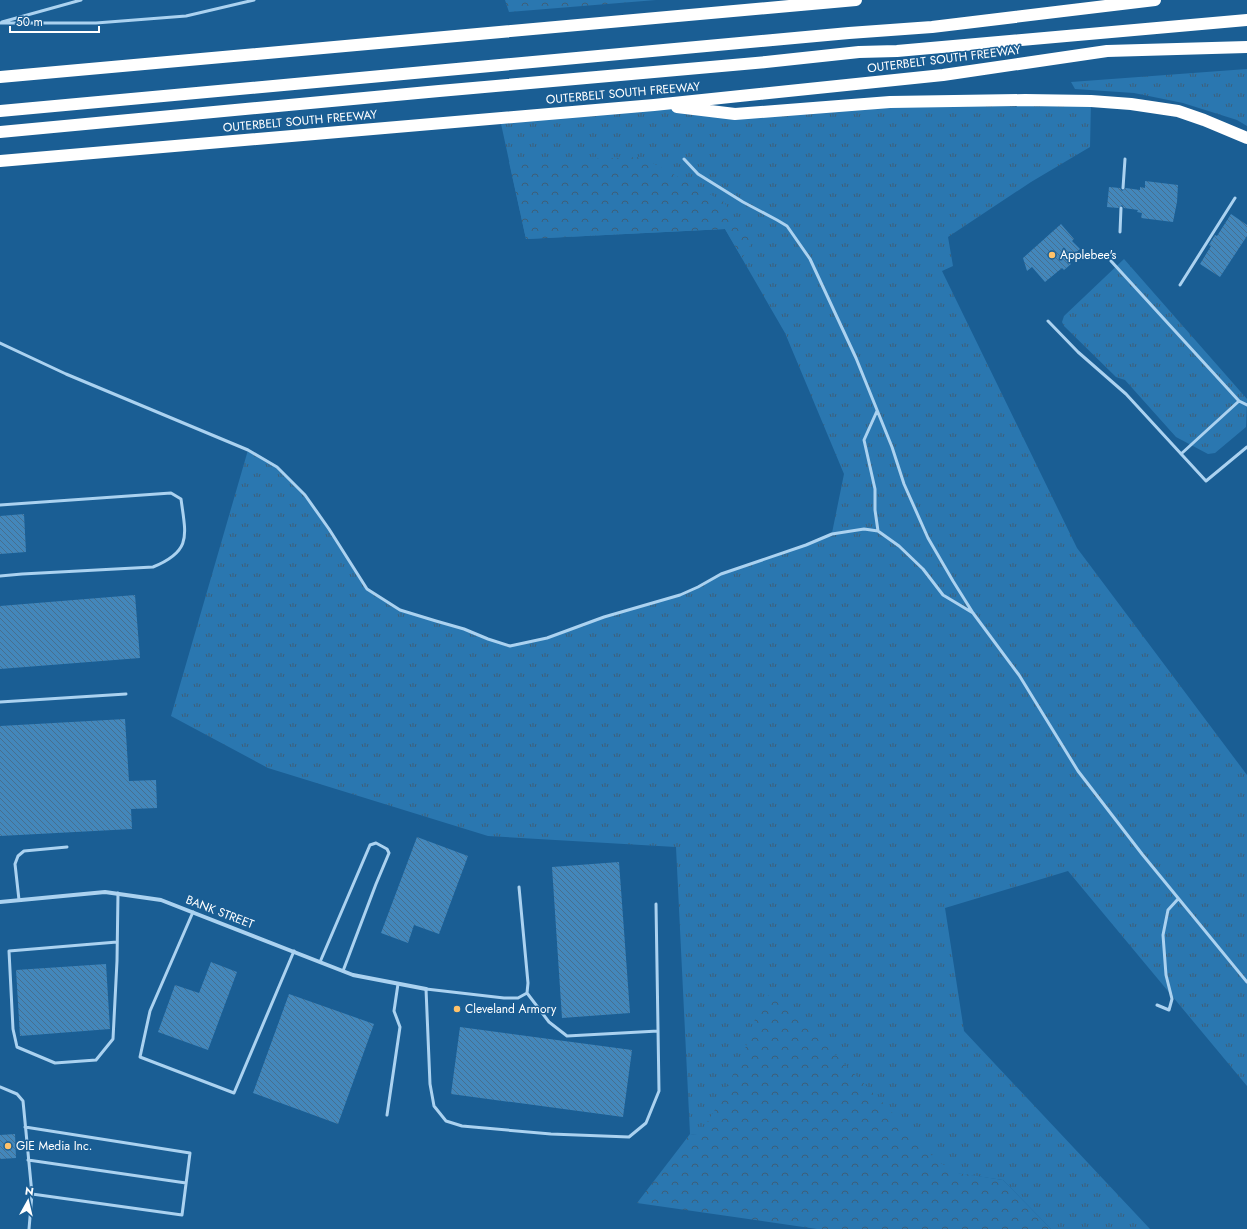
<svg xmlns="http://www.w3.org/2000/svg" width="1247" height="1229" viewBox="0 0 1247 1229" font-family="Jost,sans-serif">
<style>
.grass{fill:url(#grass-tufts)}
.forest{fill:url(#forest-crowns)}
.building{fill:url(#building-back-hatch)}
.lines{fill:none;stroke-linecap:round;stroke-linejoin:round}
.lane{stroke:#abd2f0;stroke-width:3}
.street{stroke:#abd2f0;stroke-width:4}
.highway{stroke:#fff;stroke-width:12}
.poi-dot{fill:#ffc26a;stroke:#1a5e94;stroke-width:1.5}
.labels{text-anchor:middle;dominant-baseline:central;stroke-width:3;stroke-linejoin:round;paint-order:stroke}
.street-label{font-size:12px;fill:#fff;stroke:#1a5e94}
.poi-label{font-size:12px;fill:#fff;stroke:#1a5e94;text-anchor:start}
</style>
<defs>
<pattern id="grass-tufts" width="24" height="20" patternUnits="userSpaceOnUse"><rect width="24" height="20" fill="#2a77b0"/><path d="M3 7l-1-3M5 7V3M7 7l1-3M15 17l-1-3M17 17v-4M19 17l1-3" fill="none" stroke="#3d5f79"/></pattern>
<pattern id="forest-crowns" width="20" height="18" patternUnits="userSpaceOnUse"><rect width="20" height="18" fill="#2a77b0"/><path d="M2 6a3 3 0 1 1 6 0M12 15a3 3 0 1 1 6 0" fill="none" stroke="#3d5f79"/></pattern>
<pattern id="building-back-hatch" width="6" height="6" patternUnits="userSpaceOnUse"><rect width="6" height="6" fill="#4387bb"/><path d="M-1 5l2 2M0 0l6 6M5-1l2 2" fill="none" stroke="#476f8f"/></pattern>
</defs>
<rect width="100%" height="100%" fill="#1a5e94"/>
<path class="grass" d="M1247 69V126L1237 120 1183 103 1134 93 1075 89 1071 82Z
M1091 101 1090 147 1031 182 948 237 953 266 942 271 1077 548 1247 775V1086L1068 871 945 908 964 1031 1150 1229H1051L1003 1180 690 1134 676 847 488 836 268 768 171 716 248 450 277 467 305 495 329 529 367 589 400 610 464 629 488 639 510 646 547 638 604 617 680 595 721 574 775 556 832 533 844 474 785 333 725 229 526 239 500 119 654 105 735 114 807 109Z
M1124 259 1247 399 1246 427 1215 453 1208 454 1176 437 1125 380 1116 377 1064 326 1062 322 1064 316Z"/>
<path class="forest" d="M505 0H656L509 12Z
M642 157 724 202 735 221 755 238 742 258 725 229 526 239 509 162Z
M772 990 886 1106 937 1161 958 1173 1003 1180 1051 1229H817L637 1203 690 1134 699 1135 721 1100 745 1049 758 1010Z"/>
<path class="building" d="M1145 181 1178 185 1177 202 1173 222 1141 218 1142 213 1137 212 1138 210 1124 208 1122 205 1118 208 1107 207 1109 187 1120 188 1122 191 1126 188 1140 190V187L1145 188Z
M1231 214 1247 225V236L1220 277 1200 264 1211 246 1209 245 1215 235 1217 236Z
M1061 224 1074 239 1072 241 1080 249 1073 255 1075 256 1069 261 1071 264 1064 270 1062 268 1045 282 1032 267 1027 271 1023 258Z
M24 514 26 552 0 554V516Z
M135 595 140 658 0 669V606Z
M125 719 129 781 156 780 157 808 131 809 132 829 0 836V726Z
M417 837 468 856 439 934 414 925 408 943 381 933Z
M619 862 630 1013 562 1018 552 867Z
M211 962 237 972 208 1050 158 1032 175 985 199 993Z
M106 964 110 1029 20 1036 16 970Z
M289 994 374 1024 338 1124 253 1093Z
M460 1027 632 1050 623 1117 451 1094Z
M15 1134 16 1158 0 1159V1135Z"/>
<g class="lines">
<path class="lane" d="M2 22 81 0
M0 23H96L186 16 254 0
M684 159 698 174 743 202 777 220 787 226 810 259 856 358 892 447 904 484 928 538 953 581 973 613 1019 675 1078 771 1142 854 1247 982
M1123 188 1125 159
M1120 232 1121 208
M1111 261 1239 401
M1180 285 1235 198
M1048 321 1078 352 1126 394 1206 481 1247 447
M0 343 66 374 248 450 277 467 305 495 329 529 367 589 400 610 436 621 464 629 488 639 510 646 547 638 604 617 680 595 698 587 721 574 806 545 832 534 864 529 878 531
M877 411 864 440 875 489V510L878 531 899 546 923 569 943 595 973 613
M1181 454 1239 401 1247 405
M0 505 171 493 181 499C186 536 192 551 153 567L22 574 0 576
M0 702 126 694
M519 887 528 983 527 993 518 998H504L426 989 430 1084 434 1106 446 1121 462 1126 551 1134 629 1137 646 1123 659 1091 656 904
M19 900 15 864 18 856 24 851 67 847
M193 912 150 1011 140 1057 234 1093 294 951
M117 942 9 951 13 1029 17 1047 55 1063 96 1060 113 1039 117 961 118 893
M320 962 370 845 376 843 387 849 389 853 376 884 343 971
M527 993 549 1022 567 1036 658 1031
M1157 1005 1169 1010 1172 999 1166 975 1163 935 1168 910 1178 899
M0 1087 17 1094 23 1101 32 1194 29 1229
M387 1115 400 1027 394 1011 398 984
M25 1127 190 1153 182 1215 32 1194
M28 1160 186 1183"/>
<path class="street" d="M0 902 105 892 161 900 353 975 426 989"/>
<path class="highway" d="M0 77 856 0
M677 107 735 114 890 102 1025 100 1091 101 1131 104 1178 111 1204 120 1247 138
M0 111 849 33 932 27 1155 0
M0 132 439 91 766 62 859 52 897 51 1247 20
M0 161 654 105 943 75 1107 51 1247 47"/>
</g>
<g class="poi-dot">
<circle cx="1052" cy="255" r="4"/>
<circle cx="457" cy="1009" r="4"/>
<circle cx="8" cy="1146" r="4"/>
</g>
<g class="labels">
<g class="street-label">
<text transform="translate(944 59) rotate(-7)">OUTERBELT SOUTH FREEWAY</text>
<text transform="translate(623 93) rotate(-5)">OUTERBELT SOUTH FREEWAY</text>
<text transform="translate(300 121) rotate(-5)">OUTERBELT SOUTH FREEWAY</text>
<text transform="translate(220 912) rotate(21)">BANK STREET</text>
</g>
<g class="poi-label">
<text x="1060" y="255">Applebee's</text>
<text x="465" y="1009">Cleveland Armory</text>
<text x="16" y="1146">GIE Media Inc.</text>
</g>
</g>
<g transform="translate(28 1201) rotate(8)" stroke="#1a5e94" stroke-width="3" paint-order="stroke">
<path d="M0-3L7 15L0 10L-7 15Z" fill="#ffffff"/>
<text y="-6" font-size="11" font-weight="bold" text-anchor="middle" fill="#ffffff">N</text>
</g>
<path d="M10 26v6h89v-6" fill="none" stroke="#ffffff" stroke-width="2"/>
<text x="16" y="26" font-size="12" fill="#ffffff" stroke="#1a5e94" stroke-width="3" paint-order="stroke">50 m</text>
</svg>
